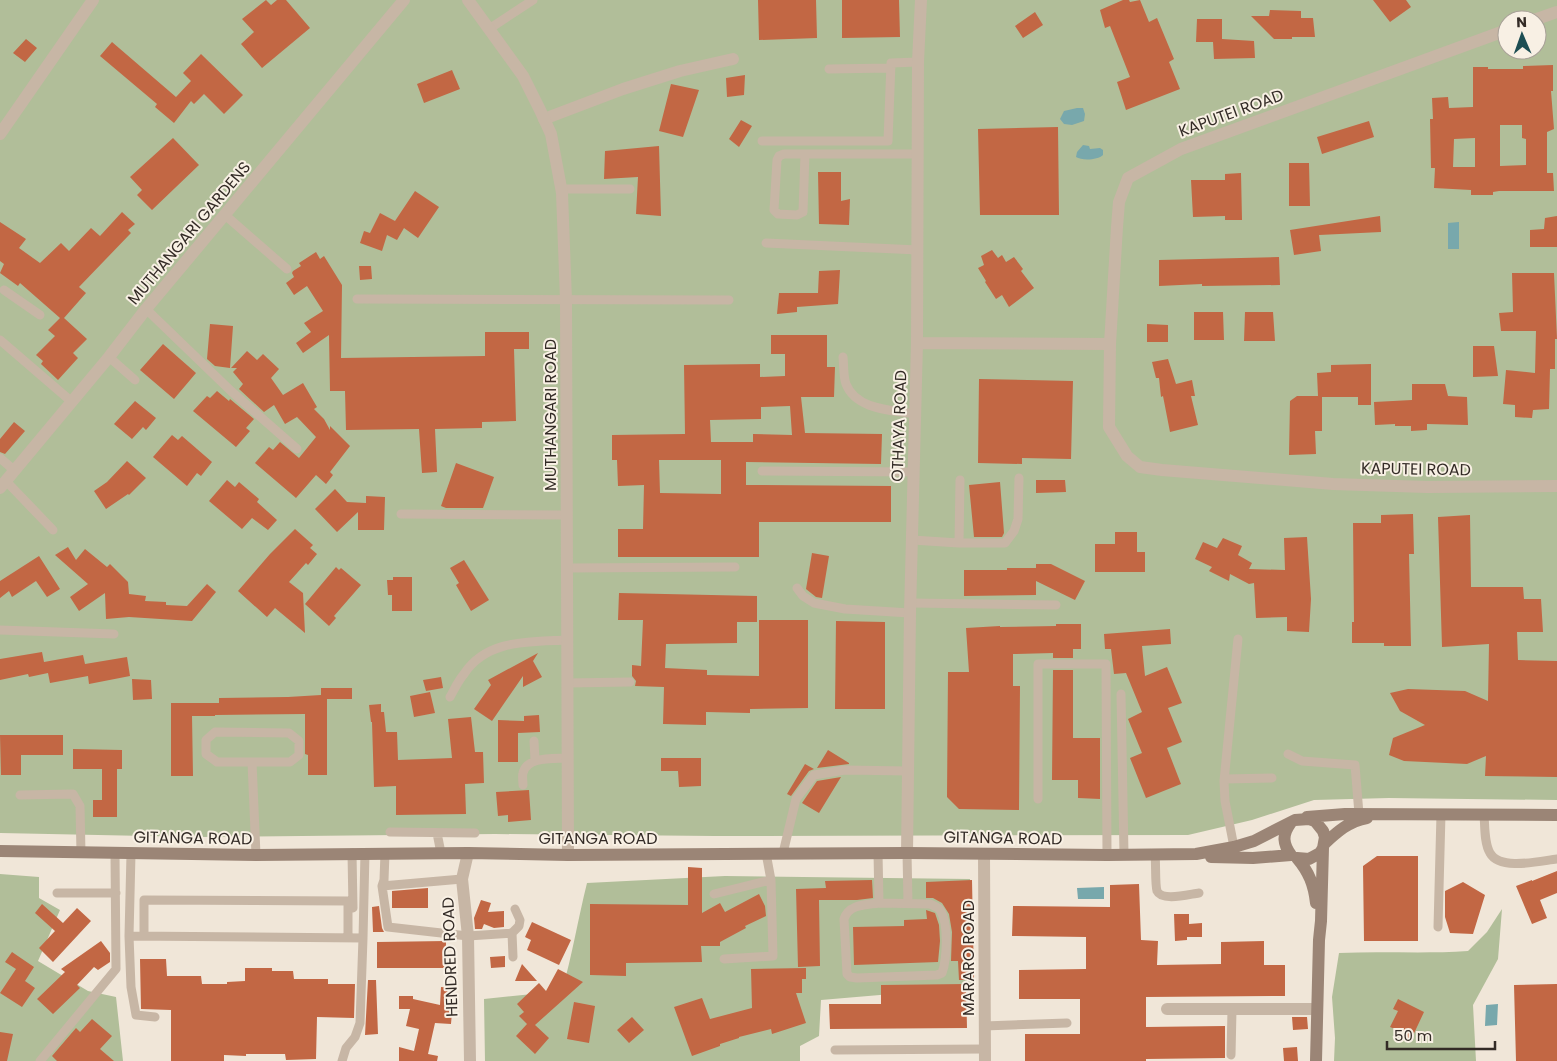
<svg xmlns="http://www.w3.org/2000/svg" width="1557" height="1061" viewBox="0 0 1557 1061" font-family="Poppins,sans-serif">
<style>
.green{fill:#b1be99;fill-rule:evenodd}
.water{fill:#78a8ac}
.building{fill:#c26744;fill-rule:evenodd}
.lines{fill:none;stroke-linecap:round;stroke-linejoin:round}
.service{stroke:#c7b6a5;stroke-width:9}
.minor{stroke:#c7b6a5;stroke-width:12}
.tertiary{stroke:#c7b6a5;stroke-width:12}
.secondary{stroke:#9b8576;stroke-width:12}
.labels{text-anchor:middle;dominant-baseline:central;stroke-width:4;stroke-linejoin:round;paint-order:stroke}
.street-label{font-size:16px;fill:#332b26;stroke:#f8f0e4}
</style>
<rect width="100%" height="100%" fill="#f0e6d8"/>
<path class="green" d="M0 0H1557V800L1389 798 1314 800 1252 820 1188 835 714 836 495 834 196 837 0 833ZM1507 20H1537V50H1507Z
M0 874 39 877V898L60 910 38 961 88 991 116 997 123 1061H0Z
M725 876 970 879 974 987 821 1000 819 1036 800 1046V1061H485L484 999 562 991C572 956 578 919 587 883Z
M1502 909 1498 959 1473 1005 1476 1061H1334L1335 1038 1332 997 1339 953C1382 951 1425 954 1468 951L1487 932Z"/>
<path class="water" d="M1077 108H1083L1085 114 1084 121 1072 125 1064 124 1060 119 1064 111Z
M1083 145 1089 146 1090 149 1100 148 1103 150V155C1098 160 1082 161 1076 157L1077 152Z
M1459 222V249H1448V223Z
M1104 887V899H1078L1077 888Z
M1498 1004 1497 1025 1485 1026 1486 1005Z"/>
<path class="building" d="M266 0 271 5 277 0H286L310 28 262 68 241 44 254 32 242 19Z
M758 0H816L817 38 759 40Z
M842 0H899L900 37 842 38Z
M1123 0H1129L1130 2 1140 0 1149 22 1157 18 1174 59 1169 62 1180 89 1126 110 1117 82 1130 77 1110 26 1105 28 1100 10Z
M1373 0H1406L1411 7 1390 22Z
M1270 10 1301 11V18H1313L1315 37H1292V39H1274L1251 16H1269Z
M1035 12 1043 25 1023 38 1015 26Z
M1197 19H1222V39L1254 41 1255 58 1214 59 1213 42H1196Z
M26 39 37 48 25 62 13 53Z
M112 42 176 97 191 81 183 73 201 54 243 95 224 114 204 94 194 104 191 101 174 123 155 107 157 104 100 56Z
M1553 65V91H1551L1554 129 1547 132V173H1553L1554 191H1499L1493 192V195H1471V190L1434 188 1435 168H1431L1430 119H1433L1432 98 1448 97 1449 108 1473 107V67H1488V69H1523V66ZM1500 125H1522V138L1526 139V165L1500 166ZM1475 138V167H1453L1454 139Z
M452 70 460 89 424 103 417 84Z
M745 75 744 95 727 97 726 78Z
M671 84 699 90 683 137 659 131Z
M741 120 752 126 739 147 729 139Z
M1369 121 1374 137 1322 154 1317 137Z
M1058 127 1059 215H980L978 129Z
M173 138 199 165 152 210 137 195 142 190 130 177Z
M659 146 661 216 636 214 638 177 604 179 605 151Z
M1289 163H1309L1310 206H1289Z
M818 172H841V201L850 199 849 225 819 224Z
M1241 173 1242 220H1225V216L1193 217 1191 180H1225V174Z
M415 191 439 207 418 238 404 228 397 240 387 235 382 251 360 243 364 231 370 233 380 213 395 221Z
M122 212 135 224 128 230 131 233 79 287 86 293 64 318 87 339 73 353 78 358 58 380 41 364 43 361 36 355 55 336 48 330 60 318 20 283 18 286 0 273 4 264 0 261V222L26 239 19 248 40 263 61 243 69 251 91 228 100 236Z
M1380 216 1381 232 1319 235 1321 251 1294 255 1290 230Z
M1557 216V247H1530V230L1544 229 1545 218Z
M992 250 998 258 1002 255 1006 262 1014 257 1023 269 1021 271 1034 288 1009 307 1002 295 996 299 985 282 986 281 978 268 984 265 981 256Z
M316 252 320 259 324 256 342 285 341 358 485 356V332H529V349H514L516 421 482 422V428L435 429 437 472 422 473 419 429 346 430 345 391H330L329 335 303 353 296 343 311 332 304 323 323 311 307 286 294 295 286 283 294 277 292 273 293 271 301 266 299 263Z
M1279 257 1280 285 1202 286V284L1159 286V260Z
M359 266H371L372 279 360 280Z
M840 270 838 304 797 307V312L777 314 779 293H818L819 271Z
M1512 273H1554L1557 339H1555V369H1550L1549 409 1533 410 1532 418 1515 417V405L1503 404 1506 370 1535 373 1536 331H1501L1499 313 1513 312Z
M1194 312H1223L1224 340H1194Z
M1245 312H1273L1275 341H1244Z
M210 324 233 326 230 368 215 366 207 359Z
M1147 324 1168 325V342H1147Z
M771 335H827V367H835L834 397H801L805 433 882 434 881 464 746 462V485L891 486V522H759V557H618V529H643L644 485 618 486 617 460H612V435L685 434 684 365 760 364V377L785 376V354H771ZM790 406 792 435 753 434V442H711L710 420 761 419V407ZM659 460H721V494L660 493Z
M163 344 196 373 174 399 140 370Z
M1473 346H1494L1498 376 1473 377Z
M247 351 257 360 263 354 279 369 271 378 283 395 303 383 317 407 314 409 324 419 330 430V426L350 446 330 472 333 475 326 484 316 475 296 498 255 463 269 447 273 450 280 442 299 458 316 437 297 417 285 424 274 405 264 412 239 389 243 384 233 372 237 368H231Z
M1168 359 1176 384 1192 380 1195 396H1191L1198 425 1170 432 1163 396 1161 397 1159 378H1156L1152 362Z
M1371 364V405H1358V397H1322V431H1315L1316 454 1289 455 1290 401 1297 396H1318L1317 373 1331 372V365Z
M979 379 1073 381 1071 459 1022 458V464L978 463Z
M1412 384H1445L1448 396 1467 397 1468 425 1427 424V430L1411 431V426H1395V424L1375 425 1374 402 1412 400Z
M217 391 229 401 230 399 254 419 246 428 250 431 236 447 193 411 207 396 210 398Z
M135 401 156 418 146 430 143 427 132 439 114 424Z
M14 422 25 431 5 454 0 452V439Z
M172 435 178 440 182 436 212 462 201 476 197 473 187 486 153 457Z
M127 461 146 478 129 495 128 494 106 509 94 491 107 482Z
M456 463 494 477 483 508H446L441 506Z
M227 480 235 487 239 482 259 499 257 502 277 520 268 530 252 518 242 529 209 501Z
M1036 480H1065L1066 492 1036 493Z
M1000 482 1004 533 1002 537H974L969 485Z
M335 489 347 502 366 503V496L385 497 384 530H358V512L337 532 315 509Z
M1413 514 1414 554H1409L1411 646H1384V643H1352V622H1354L1353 523H1381V515Z
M1470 515 1471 587H1523L1524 599H1541L1543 632H1517L1518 660 1557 661V777L1485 776 1486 756 1467 764 1404 761 1389 755 1393 738 1425 725 1400 711 1390 693 1408 689 1465 691 1488 701 1489 644 1442 647 1438 517Z
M295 529 313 545 310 548 317 554 308 565 306 563 289 582 303 593 305 633 275 608 267 617 238 591 270 554Z
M1115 532H1137V552H1145V572H1095V544H1115Z
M1307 537 1311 599 1309 632 1287 631V617L1256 618 1254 583 1249 584 1230 574 1229 581 1209 571 1212 567 1195 559 1203 542 1217 548 1223 538 1242 546 1238 555 1252 563 1249 569 1285 570 1284 538Z
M68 547 76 560 85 549 107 567 110 564 128 582 129 594 146 596 145 601 166 602V605L187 606 207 584 216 592 192 621 129 617 106 619 105 593 79 611 70 597 88 584 55 555Z
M812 553 829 556 822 598 816 597 806 589Z
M39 556 60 589 47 597 36 581 12 597 9 591 0 598V581Z
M464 560 489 600 471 611 456 585 459 583 450 568Z
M1036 564H1051L1085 581 1075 600 1036 581V595L964 596V570H1007V568H1036Z
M336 567 339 570 341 568 361 585 334 616 336 618 329 626 305 604Z
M393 577H412V611H392V595H388L387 580H393Z
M619 593 757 596V622H737V643L666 644 665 668 707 670V675L759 676V620H808V708L750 709V713L706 712V725L663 724 664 687 635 686 636 681 632 676V665L641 666 643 620H618Z
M836 621 885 622V709H835Z
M1056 624H1081V649H1073V658H1053V653L1013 654V686H1020L1019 810 959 809 947 797 948 672H969L966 628 1000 626V627L1056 626Z
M1170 629 1171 644 1142 646 1145 676 1167 667 1182 703 1168 708 1182 742 1167 748 1181 784 1146 798 1130 758 1142 753 1128 719 1142 712 1126 673 1114 674 1111 649H1105L1104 634Z
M42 652 44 662 83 655 85 664 127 657 130 676 89 684 88 676 50 683 48 673 29 677 28 674 0 680V659Z
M538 653 533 661 542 677 523 687V676L492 721 474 709 491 685 488 680Z
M1053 670H1073V738H1100V799L1078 798V780H1052Z
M441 677 443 688 426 691 423 680Z
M132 679 151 680 152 699 133 700Z
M321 688H352V699H327V775H308V755L305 754V714L215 715V716H192L193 776H171V703H219V698L288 697 321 695Z
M430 692 435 713 414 717 410 696Z
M381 704V712H384L386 732H397L398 760 452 758 448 719 471 717 475 752H483L484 783 465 784 466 814 396 815V786L374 787 372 722H371L369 705Z
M539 715 540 732 518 733V762H498V720L524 721V716Z
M0 735H63V755H21V775H1Z
M73 749 122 750V769H117V817H93V800H102V769H73Z
M828 750 849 763V764L817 768Z
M661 758H701V786L679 787 678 771H661Z
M805 764 814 769 809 771 791 796 787 794Z
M841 777 819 813 802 803 817 781Z
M529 790 531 820 508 822V815L498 816 496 792Z
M1377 856H1418V941H1364L1363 866Z
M688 867 702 868V913L720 903 725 912 759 894 765 906 766 916 745 926 746 928 720 942V946H701L702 962 626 963V976L590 975V904L688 905Z
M1557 871V893L1540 900 1547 918 1532 924 1516 886 1532 880V881Z
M872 880 873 898 857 900H819L820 966 798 967 796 889 826 888 825 881Z
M972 880 974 980H959L958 961H951L952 932 949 914 942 903 933 898H926V882Z
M1463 882 1485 895 1473 934 1450 933 1445 917V891Z
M1139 884 1141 940 1158 941 1157 965 1221 964V942L1264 941V965H1285V996L1146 997V1027L1225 1026V1058L1146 1059V1061H1025V1034H1080V999H1019V970L1086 969V937L1012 936 1013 906 1110 907V885Z
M428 888V908H392V891Z
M481 900 491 903 488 912 504 911V927L494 928 484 924 482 929H475L474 918Z
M42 904 63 923 77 908 91 921 53 962 39 948 55 931 35 913Z
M379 906 382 928 384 932H373L372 907Z
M926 910 935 913 939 925 940 941 938 962 854 965 853 927 904 926V920L927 919Z
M1174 914H1189V924L1202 923V937H1187V940L1175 941Z
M532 922 571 940 559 965 527 950 531 940 525 937Z
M101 941 110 953V962L98 970 94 967 77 985 80 988 53 1014 37 999 65 972 61 969Z
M446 941V968H377V942Z
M12 952 34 967 25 981 35 988 22 1007 0 993 16 969 5 962Z
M505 956V967L491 968 490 957Z
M140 959H166L167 976H201L202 984H227V982L245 981V968H272V971H293L294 979H328V984H355L354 1018 317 1017 316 1059 286 1060 285 1054H246V1056L224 1055V1061H171V1010L141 1009Z
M522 964 537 981H515Z
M806 968V979H802V993H796L806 1023 772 1034 771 1029 739 1037V1038L720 1044V1046L692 1056 674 1007 702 998 710 1019 752 1008 751 969Z
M558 969 583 982 535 1025 549 1038 535 1054 516 1036 527 1024 519 1016 524 1012 517 1004 539 983 546 991Z
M368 980H376L378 1034 365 1035Z
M966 984 967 1028 830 1029 829 1004H881V985Z
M1557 984V1061H1516L1514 985Z
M441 987 454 988 451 1024 435 1023 428 1054 438 1056 437 1061H399V1047L414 1051 419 1029 406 1026 410 1009H399V996H413V999L440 1005Z
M1398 999 1424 1012 1410 1042 1398 1036 1400 1031 1390 1027 1398 1011 1393 1009Z
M574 1002 595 1006 589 1043 567 1039Z
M632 1017 644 1030 629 1043 617 1030Z
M1292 1017H1307L1308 1029 1293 1030Z
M92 1019 112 1036 100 1049 114 1061H57L52 1056 76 1028 80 1032Z
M0 1032 13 1034 7 1061H0Z
M1297 1047 1298 1061H1284L1283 1048Z"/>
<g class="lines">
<path class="service" d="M489 29 533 0
M829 69 891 68
M762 141H888L891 63 918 62
M805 154 803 212 797 215 778 214 774 210 777 160 779 156 784 154H918
M562 189H630
M225 215 287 269
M766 243 918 250
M4 290 40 315
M357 299 729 300
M146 309 231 391 297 449
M0 340 72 402
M109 357 135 380
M843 357C844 365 843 376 846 384 856 410 892 410 915 414
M0 458 15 471
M762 471 914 472
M6 481 53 530
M401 514 567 515
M912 540 959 543H1005L1014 531 1018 519 1019 478
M959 543 960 480
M567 568 735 567
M797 588 803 596 814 603 845 609 910 613
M911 603 1056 605
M0 630 114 634
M567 683 630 682
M1121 694 1124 854
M450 697C454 690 458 681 464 674 487 639 530 642 567 640
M534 741 535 760
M1288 754 1302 761 1355 765 1359 814
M252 762H290L299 755V741L289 733 215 732 206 740V754L217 762H252L256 855
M1225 779 1272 778
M523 785C523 781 522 776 523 773 527 756 554 759 567 758
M20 795 73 794 80 806 81 853
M1038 799V664H1106L1107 855
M1484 814C1485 826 1484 843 1490 853 1500 871 1540 861 1557 859
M390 832 475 833
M437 833 441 853
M1234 847 1225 801 1224 781 1238 639
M352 853 353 908
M385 853 384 880 382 886 462 879
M783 853 796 799 814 775 845 770 908 771
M878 853 879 903
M907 853 908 903
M131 854 129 936 363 938 365 853
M1155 855C1156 862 1155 885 1157 891 1162 902 1190 894 1199 893
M382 886 388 927 468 936 512 933 519 926 520 920 515 909
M57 893H116
M714 894 771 880
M879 903 930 904C934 906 938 907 940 910 949 923 947 959 942 973L937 975 857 978 850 977 847 974 844 919C849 904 866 905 879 903Z
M1438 927 1441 814
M512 933 513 957
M129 936 131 987 136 1015 155 1017
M144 936V900L348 901V937
M724 959 773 956 771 880 766 853
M984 1026 1067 1023
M835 1050 984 1049
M1231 1055 1232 1010
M40 1061 116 969 115 853
M342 1061 346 1048 355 1037 360 1023 363 938"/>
<path class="minor" d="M1534 20 1557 12
M1507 30 1181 149 1128 178 1119 202 1117 227 1110 344 1109 427 1127 456 1140 467 1162 470 1333 484 1427 487 1557 486
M544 119 623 89 680 71 733 59
M0 134 93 0
M917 343 1110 344
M0 488 109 357 146 309 404 0
M468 853 462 879 468 936 470 1061
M907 853 910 613 917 343 918 62 921 0
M984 854 985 1061
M1167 1009H1317"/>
<path class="tertiary" d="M468 0 523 76 540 110 551 134 562 193 566 300 568 855"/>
<path class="secondary" d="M1307 817 1345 814 1557 815
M1290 824C1282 835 1283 844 1291 855
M1324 844C1337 832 1349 821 1367 818
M0 851 256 855 468 853 568 855 907 853 1107 855 1196 854 1234 847 1254 841 1295 820 1309 819 1315 821 1323 831 1325 837 1323 848 1320 853 1309 859 1297 858
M1211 857 1253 858 1291 855
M1297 858C1309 872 1314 885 1316 903
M1316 1061 1319 940 1321 921 1323 848"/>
</g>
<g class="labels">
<g class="street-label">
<text transform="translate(1231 113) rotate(-20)">KAPUTEI ROAD</text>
<text transform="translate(189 233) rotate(-50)">MUTHANGARI GARDENS</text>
<text transform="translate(550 415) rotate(-90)">MUTHANGARI ROAD</text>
<text transform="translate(899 426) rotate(-88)">OTHAYA ROAD</text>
<text transform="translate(1416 469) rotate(1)">KAPUTEI ROAD</text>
<text transform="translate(193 838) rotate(1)">GITANGA ROAD</text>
<text x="598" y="838">GITANGA ROAD</text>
<text transform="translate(1003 838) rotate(1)">GITANGA ROAD</text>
<text transform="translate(450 957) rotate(-92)">HENDRED ROAD</text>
<text transform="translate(968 958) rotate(-90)">MARARO ROAD</text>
</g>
</g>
<g transform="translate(1522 35) rotate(358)"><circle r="24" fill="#f8f0e4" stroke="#a9a198"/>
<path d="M0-4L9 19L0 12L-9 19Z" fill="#1d4e53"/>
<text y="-8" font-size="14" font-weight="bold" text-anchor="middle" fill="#332b26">N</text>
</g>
<path d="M1387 1041v8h108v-8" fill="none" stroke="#332b26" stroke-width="2.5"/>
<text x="1394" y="1041" font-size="15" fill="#332b26" stroke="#f8f0e4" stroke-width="4" paint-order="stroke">50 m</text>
</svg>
